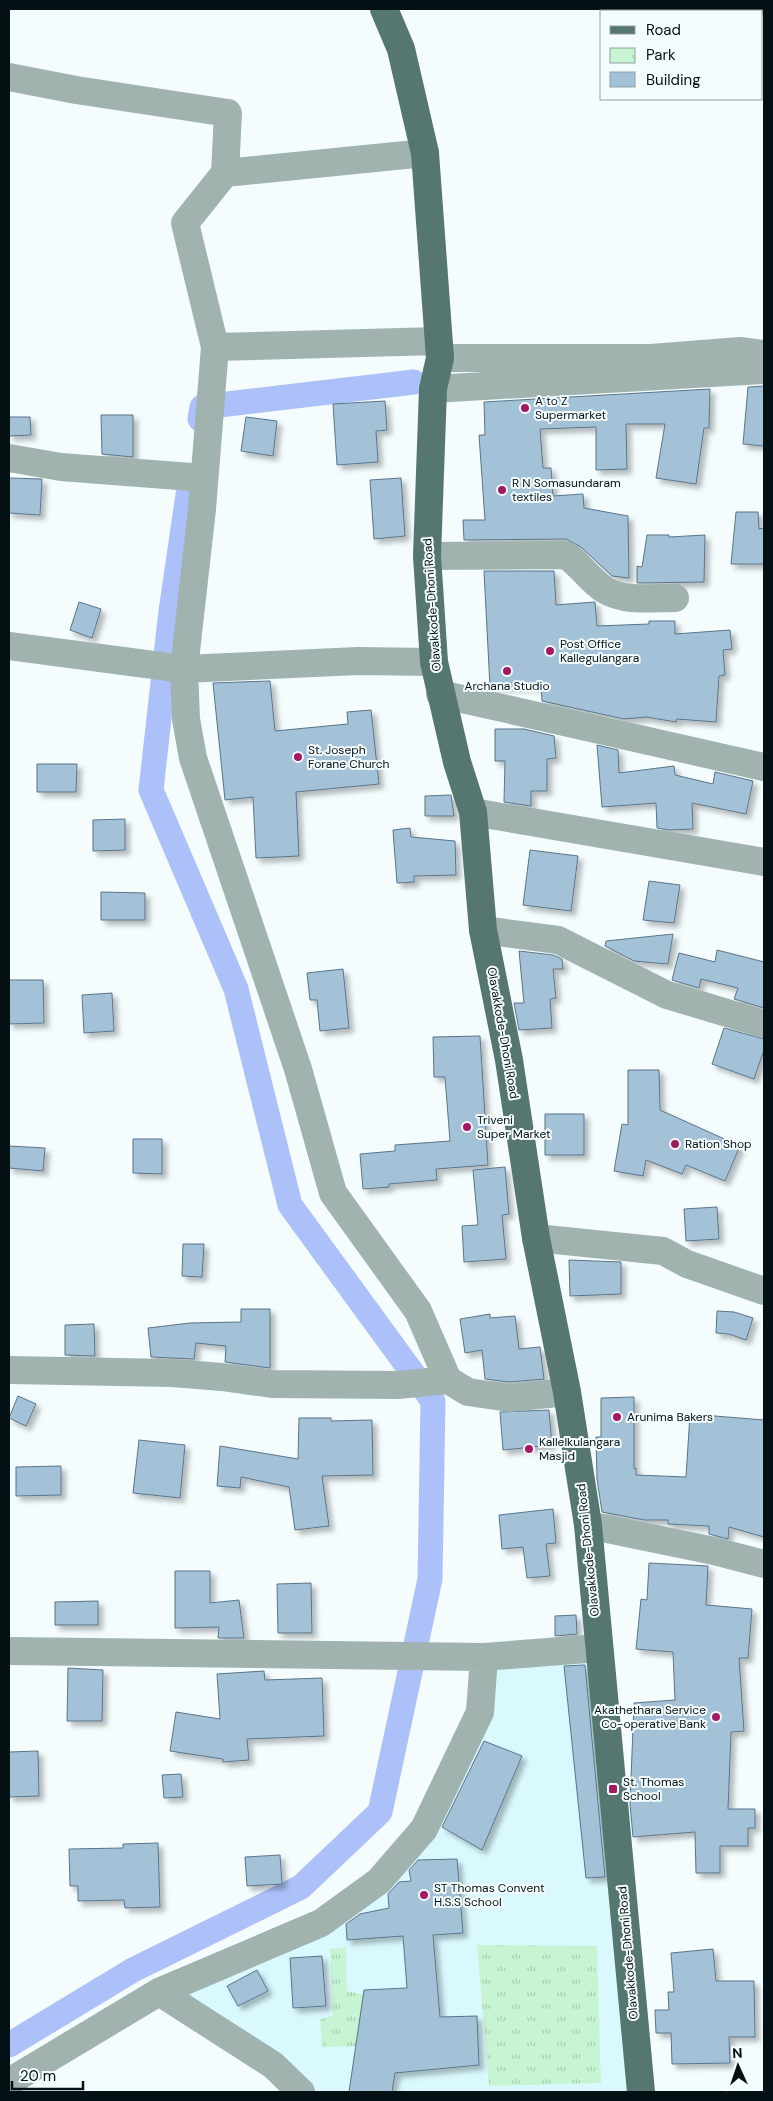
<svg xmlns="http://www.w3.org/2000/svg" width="773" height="2101" viewBox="0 0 773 2101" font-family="'DM Sans',sans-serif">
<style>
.built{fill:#daf9ff}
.park{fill:url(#park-tufts)}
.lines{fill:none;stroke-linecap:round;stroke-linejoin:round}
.canal{stroke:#acc1f9;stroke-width:25}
.building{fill:#a3c1d7;stroke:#5a7589;filter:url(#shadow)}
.minor{stroke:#a1b3af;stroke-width:28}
.major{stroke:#567670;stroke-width:28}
.poi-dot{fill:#a31962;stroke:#f4fcfe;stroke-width:2}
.labels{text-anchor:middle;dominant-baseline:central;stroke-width:4;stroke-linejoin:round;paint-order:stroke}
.poi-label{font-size:12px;fill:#031114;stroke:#f4fcfe;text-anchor:start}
.street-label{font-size:12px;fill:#031114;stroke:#f4fcfe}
</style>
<defs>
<pattern id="park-tufts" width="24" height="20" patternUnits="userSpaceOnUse" patternTransform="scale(1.25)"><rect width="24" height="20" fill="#c7f4d3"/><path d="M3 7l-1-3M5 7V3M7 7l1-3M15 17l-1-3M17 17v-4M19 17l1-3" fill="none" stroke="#a9d0b4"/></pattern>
<filter id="shadow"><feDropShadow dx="4.5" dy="4.5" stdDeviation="2.5" flood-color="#0004"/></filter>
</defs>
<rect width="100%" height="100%" fill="#f4fcfe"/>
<path class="built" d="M599 1648 641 2092H301L159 1992 379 1881 471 1734 484 1657Z"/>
<path class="park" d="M477 1945 597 1946 601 2083 489 2086Z
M346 1947 347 1991 375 1997V2046L322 2047 320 2019 333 2016 330 1949Z"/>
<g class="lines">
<path class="canal" d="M200 419 202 407 414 382
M9 2045 133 1970 301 1887 380 1812 430 1579 433 1401 290 1205 236 989 151 790 171 611 188 495"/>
</g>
<path class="building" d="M764 386V446L743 444 748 387Z
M710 389 709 428H704L696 484 656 478 665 424H626L627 469 596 470V427L540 429 543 468H551L553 496 583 494 584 508 628 516 629 578 612 576 581 547 566 539 464 540 463 520H485L479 435H485L484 402Z
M385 401 387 430 376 431 378 462 337 465 333 404Z
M101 415H133V457L102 454Z
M9 417H30L31 435 9 436Z
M246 417 277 421 273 456 241 451Z
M9 478 42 479 40 515 9 513Z
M401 478 405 536 374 539 370 480Z
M736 512H758L759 529 764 528V564H731Z
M647 535H669V537L705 535 704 582 637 583V566L642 567Z
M484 571H554L556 605 595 602 597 626 649 624V621H675V634L730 630 732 649 723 650 725 675 719 676 716 722 677 719 676 722 646 717 624 719 542 701 541 686 490 687Z
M79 602 101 609 92 638 70 630Z
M270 681 275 731 348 724 347 712 371 710 379 784 296 792 299 856 256 858 253 797 225 800 213 683Z
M495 729H524L554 736 556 758 547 759V791H531V806L504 802 505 761H495Z
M597 745 618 750 619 773 674 766 675 775 713 784 715 772 753 781 746 814 692 803 693 829 669 830 657 828 656 803 602 807Z
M37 764H77L76 792H37Z
M451 795 454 816H425V796Z
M125 819V850L93 851V820Z
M410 828 411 837 455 841 456 875 414 876V882L397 883 393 830Z
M530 850 578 856 571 911 523 905Z
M649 881 680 885 674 923 643 920Z
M101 892 145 893V920H101Z
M673 934 668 964 634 961 605 946 606 941Z
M717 950 764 962V1008L734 999 738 988 701 979 699 988 672 980 679 953 715 962Z
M519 951 553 955 562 959 563 969H553L556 998 550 999 552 1028 519 1030 514 1003H524Z
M343 969 349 1028 320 1031 317 1000H310L307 973Z
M9 980H43L44 1023 9 1024Z
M112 993 114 1031 84 1033 82 995Z
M724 1028 764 1039V1050L754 1079 712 1064Z
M480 1036 488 1165 436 1169 437 1180 389 1184V1187L363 1189 360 1154 395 1151V1145L450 1141 445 1077H434L433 1037Z
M628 1070H659L660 1110 740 1146 725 1181 686 1165 682 1174 646 1160 643 1176 614 1171 622 1124 628 1125Z
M545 1114H584V1155H545Z
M133 1139H162V1174L133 1173Z
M9 1146 45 1148 43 1171 9 1168Z
M505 1167 509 1214 502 1215 506 1259 464 1262 462 1226 478 1225 473 1170Z
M717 1207 719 1239 686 1241 684 1209Z
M183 1244H204L202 1277 182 1276Z
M569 1260 621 1262V1294L570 1296Z
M241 1309H270V1368L225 1362 226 1346 196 1343 194 1359 151 1357 148 1328 190 1323 241 1322Z
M717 1311 734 1312 753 1318 746 1340 729 1334 716 1333Z
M490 1314V1318L515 1316 519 1349 540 1347 544 1379 509 1382 485 1379 482 1350 465 1353 460 1319Z
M94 1324 95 1356 65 1355V1325Z
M18 1396 36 1404 26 1426 9 1418Z
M634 1397V1469L636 1468V1475L686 1477 690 1414 764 1420V1537L729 1527 728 1539 709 1534V1526L668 1524V1520H644L602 1512 597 1479 596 1437H601V1398Z
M549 1410 552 1445 503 1450 500 1412Z
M299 1418H331V1421L372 1420 373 1475 322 1476 329 1526 295 1530 289 1487 241 1477 240 1488 217 1486 220 1446 298 1459Z
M139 1440 185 1445 180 1498 133 1493Z
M61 1466V1495L16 1496V1467Z
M553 1509 556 1543 546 1544 550 1576 527 1578 523 1547 502 1549 499 1515Z
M649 1563 708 1566 706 1605 752 1609 748 1658H739L744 1731 731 1732 728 1809H755V1828H748V1846H720V1873H696L695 1832 633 1837 630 1804 634 1703 675 1700 673 1652 636 1649 641 1599 647 1600Z
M175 1571H210V1603L239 1600 244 1638H218L219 1627 175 1628Z
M311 1583 312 1633H278L277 1584Z
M98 1601V1625H55V1602Z
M576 1615 577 1634 555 1636V1616Z
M585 1665 605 1877 586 1878 564 1666Z
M68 1668 103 1670 102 1721H67Z
M264 1671 265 1680 322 1678 324 1736 247 1739 249 1760 223 1762V1759L170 1751 176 1712 220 1719 217 1674Z
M484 1741 522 1756 482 1850 442 1827Z
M38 1751 39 1796 9 1797V1752Z
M181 1774 183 1797 164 1798 162 1775Z
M158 1843 160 1907 125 1908 124 1900 78 1901V1886H70L69 1849 123 1848V1844Z
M280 1855 282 1884 247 1886 245 1857Z
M457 1859 463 1933 433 1935 440 2017 477 2016 479 2065 395 2073 392 2092H349L364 1990 407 1988 403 1936 347 1940 346 1924 360 1914 389 1908 388 1894 399 1882 411 1881 409 1870 418 1860Z
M713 1949 716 1981H754L755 2037H729L730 2063 672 2064 671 2033H656L655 2010H669L668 1992H674L671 1953Z
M322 1956 326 2006 293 2008 290 1958Z
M257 1970 268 1991 238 2006 227 1986Z"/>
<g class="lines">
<path class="minor" d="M671 9 680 11
M746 11 750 9
M9 77 76 90 228 113 225 173 425 153
M225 173 185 223 215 347 438 341
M440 358H651L740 351 764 354
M433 389 764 370
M9 458 61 467 204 478
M427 556 566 555C581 565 590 581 605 590 624 602 653 598 675 598
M9 646 184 669 202 509 215 347
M434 662 358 661 184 669 186 719 193 758 298 1069 333 1193 418 1311 448 1380 468 1392 509 1398 567 1392
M440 694 764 767
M473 812 764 862
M483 930 558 940 667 995 764 1024
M536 1238 663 1251 687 1264 764 1291
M9 1370 172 1373 222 1377 272 1384 398 1385 448 1380
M588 1525 714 1551 764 1564
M9 1651 484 1657 599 1648
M159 1992 273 2065 301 2092
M9 2082 159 1992 321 1923 379 1881 424 1829 480 1712 484 1657"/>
<path class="major" d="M384 9 401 49 425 153 440 358 433 389 427 556 434 662 457 762 473 812 483 930 509 1060 536 1238 567 1392 588 1525 641 2092"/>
</g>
<g class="poi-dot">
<circle cx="525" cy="408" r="5"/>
<circle cx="502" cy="490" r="5"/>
<circle cx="550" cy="651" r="5"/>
<circle cx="507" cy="671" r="5"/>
<circle cx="298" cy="757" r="5"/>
<circle cx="467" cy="1127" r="5"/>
<circle cx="675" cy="1144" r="5"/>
<circle cx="617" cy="1417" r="5"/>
<circle cx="529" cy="1449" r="5"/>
<circle cx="716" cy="1717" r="5"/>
<rect x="608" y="1784" width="10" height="10" rx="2.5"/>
<circle cx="424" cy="1895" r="5"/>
</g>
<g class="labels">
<g class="poi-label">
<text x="535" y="401">A to Z<tspan x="535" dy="14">Supermarket</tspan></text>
<text x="512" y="483">R N Somasundaram<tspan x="512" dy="14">textiles</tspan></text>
<text x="560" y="644">Post Office<tspan x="560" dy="14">Kallegulangara</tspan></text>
<text x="507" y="686" text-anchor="middle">Archana Studio</text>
<text x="308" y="750">St. Joseph<tspan x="308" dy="14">Forane Church</tspan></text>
<text x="477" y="1120">Triveni<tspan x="477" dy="14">Super Market</tspan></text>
<text x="685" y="1144">Ration Shop</text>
<text x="627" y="1417">Arunima Bakers</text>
<text x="539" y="1442">Kallelkulangara<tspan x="539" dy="14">Masjid</tspan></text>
<text x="706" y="1710" text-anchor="end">Akathethara Service<tspan x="706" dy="14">Co-operative Bank</tspan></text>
<text x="623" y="1782">St. Thomas<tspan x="623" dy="14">School</tspan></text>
<text x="434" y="1888">ST Thomas Convent<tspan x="434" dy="14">H.S.S School</tspan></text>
</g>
<g class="street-label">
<text transform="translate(432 605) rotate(-94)">Olavakkode-Dhoni Road</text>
<text transform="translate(503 1033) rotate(80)">Olavakkode-Dhoni Road</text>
<text transform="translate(588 1550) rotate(-96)">Olavakkode-Dhoni Road</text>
<text transform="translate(628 1953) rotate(-95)">Olavakkode-Dhoni Road</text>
</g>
</g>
<rect width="773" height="2101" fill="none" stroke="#031114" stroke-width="20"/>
<rect x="600" y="10" width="162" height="90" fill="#f4fcfe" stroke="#949ea0"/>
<rect x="610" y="26" width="25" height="8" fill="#567670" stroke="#949ea0"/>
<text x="646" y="35" font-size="15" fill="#031114">Road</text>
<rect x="610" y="48" width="25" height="15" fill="url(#park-tufts)" stroke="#949ea0"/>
<text x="646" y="60" font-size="15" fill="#031114">Park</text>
<rect x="610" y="72" width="25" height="15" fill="#a3c1d7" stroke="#949ea0"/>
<text x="646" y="85" font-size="15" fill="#031114">Building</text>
<g transform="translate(738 2066) rotate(357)" stroke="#f4fcfe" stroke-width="4" paint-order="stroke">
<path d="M0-4L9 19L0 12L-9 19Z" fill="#031114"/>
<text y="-8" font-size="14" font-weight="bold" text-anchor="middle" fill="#031114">N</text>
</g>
<path d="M12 2081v8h71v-8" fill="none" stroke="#031114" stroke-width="2.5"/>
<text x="20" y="2081" font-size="15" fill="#031114" stroke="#f4fcfe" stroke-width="4" paint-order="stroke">20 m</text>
</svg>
